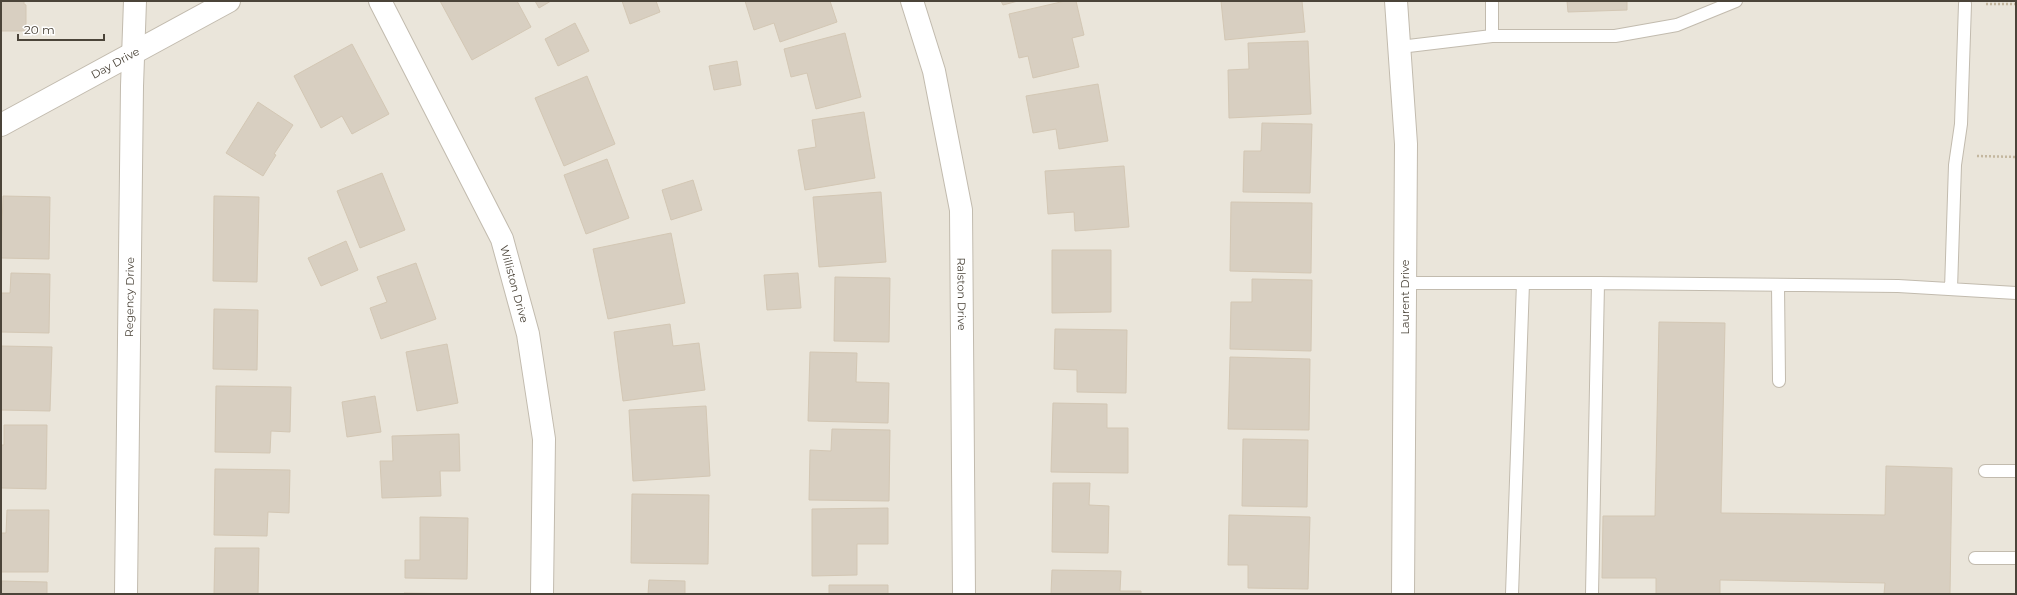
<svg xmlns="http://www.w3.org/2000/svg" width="2017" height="595" viewBox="0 0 2017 595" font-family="Montserrat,sans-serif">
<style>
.residential{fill:#eae5da}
.building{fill:#d8cfc1;stroke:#d3c7b4}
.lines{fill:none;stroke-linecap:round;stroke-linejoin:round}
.lane-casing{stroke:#c2bbae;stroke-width:14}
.street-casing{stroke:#c2bbae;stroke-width:24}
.path{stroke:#c4b79f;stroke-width:2.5;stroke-dasharray:2 2;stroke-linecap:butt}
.lane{stroke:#fff;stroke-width:12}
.street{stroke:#fff;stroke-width:22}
.labels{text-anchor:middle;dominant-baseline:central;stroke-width:3;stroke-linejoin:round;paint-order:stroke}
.street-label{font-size:11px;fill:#4b4439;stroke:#fff}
</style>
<rect width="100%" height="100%" fill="#f6f3ec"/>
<path class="residential" d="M1 1H2016V594H1Z"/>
<path class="building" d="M1 1H24V4L26 5V31H1Z
M440 1H517L531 27 472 60Z
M535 1H551L539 8Z
M622 1H656L660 12 630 24Z
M745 1H830L837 22 780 42 774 23 754 30Z
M1001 1H1018L1003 5Z
M1065 1H1076L1084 35 1072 38 1079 67 1033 78 1028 56 1019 58 1009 14Z
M1221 1H1302L1305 32 1225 40Z
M1567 1H1627V10L1568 12Z
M575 23 589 51 558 66 545 39Z
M845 33 861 97 816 109 807 73 791 77 784 49Z
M1308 41 1311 114 1229 118 1228 70 1249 69 1248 43Z
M352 44 389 114 352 134 342 116 321 128 294 76Z
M737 61 741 85 714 90 709 66Z
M587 76 615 144 564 166 535 98Z
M1098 84 1108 141 1059 149 1056 129 1033 133 1026 96Z
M258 102 293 125 274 154 276 155 263 176 226 153Z
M864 112 875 178 805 190 798 150 816 147 812 120Z
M1262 123 1312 124 1310 193 1243 192 1244 151H1261Z
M607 159 629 218 586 234 564 175Z
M1124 166 1129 227 1075 231 1074 212 1048 214 1045 171Z
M382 173 405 230 360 248 337 191Z
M693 180 702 210 671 220 662 190Z
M881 192 886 262 819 267 813 197Z
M3 196 50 197 49 259 1 258Z
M214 196 259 197 257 282 213 281Z
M1231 202 1312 203 1311 273 1230 271Z
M671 233 685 303 608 319 593 249Z
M346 241 358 270 321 286 308 258Z
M1052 250H1111V312L1052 313Z
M416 263 436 319 381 339 370 308 387 302 377 277Z
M11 273 50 274 49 333 1 332V293H10Z
M798 273 801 308 767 310 764 275Z
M835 277 890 278 889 342 834 341Z
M1252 279 1312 280 1311 351 1230 349 1231 302H1252Z
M214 309 258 310 257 370 213 369Z
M1659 322 1725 323 1721 513 1885 515 1886 466 1952 468 1950 594H1884L1885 583 1720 580V594H1656V578H1602L1603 516H1655Z
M670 324 673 346 699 343 705 390 623 401 614 332Z
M1055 329 1127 330 1126 393 1077 392V370L1054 369Z
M447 344 458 403 417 411 406 352Z
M1 346 52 347 50 411 1 410Z
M810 352 857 353 856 382 889 383 888 423 808 421Z
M1230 357 1310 359 1309 430 1228 429Z
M216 386 291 387 290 432 271 431 270 453 215 452Z
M375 396 381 432 347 437 342 402Z
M1053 403 1107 404V428H1128V473L1051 472Z
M706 406 710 476 633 481 629 410Z
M4 425H47L46 489 1 488V445H4Z
M832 429 890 430 889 501 809 500 810 450 831 451Z
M459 434 460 471H440L441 496 382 498 380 461H393L392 436Z
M1243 439 1308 440 1307 507 1242 506Z
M215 469 290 470 289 513 268 512 267 536 214 535Z
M1053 483H1090L1089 505 1109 506 1108 553 1052 552Z
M632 494 709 495 708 564 631 563Z
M888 508V544H857V575L812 576V509Z
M7 510H49L48 572H1V533H6Z
M1229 515 1310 517 1308 589 1248 588V565H1228Z
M420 517 468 518 467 579 405 578V560H420Z
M215 548H259L258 594H214Z
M1052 570 1121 571 1120 591H1141V594H1051Z
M649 580 685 581V594H648Z
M2 581 47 582V594H1Z
M829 585H888V594H829Z
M404 593 461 594H404Z"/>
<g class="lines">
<g class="lane-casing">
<path id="lane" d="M1492 36H1615L1677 25 1736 1
M1400 47 1492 36V1
M1405 283H1598L1592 594
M1598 283 1898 286 2016 293
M1778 285 1779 381
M1951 289 1955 165 1961 124 1965 4
M1985 471H2016
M1975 558H2016
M1512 594 1523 283"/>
</g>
<g class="street-casing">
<g id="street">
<path id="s1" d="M380 1 502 239 528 334 544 439 542 594"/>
<path id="s2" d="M912 1 934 71 961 210 964 594"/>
<path d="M1396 1 1406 144 1403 594"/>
<path id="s3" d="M1 125 229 1"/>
<path id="s4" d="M126 594 132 86 135 1"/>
</g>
</g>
<path class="path" d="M1986 4H2016
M1977 156 2016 157"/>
<use href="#lane" class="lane"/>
<use href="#street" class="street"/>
</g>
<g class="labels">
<g class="street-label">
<text stroke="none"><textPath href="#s3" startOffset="130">Day Drive</textPath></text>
<text stroke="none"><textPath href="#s1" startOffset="314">Williston Drive</textPath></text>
<text stroke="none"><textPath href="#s2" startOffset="299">Ralston Drive</textPath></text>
<text stroke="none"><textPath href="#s4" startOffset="297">Regency Drive</textPath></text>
<text transform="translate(1405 297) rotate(-90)">Laurent Drive</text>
</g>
</g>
<rect width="2017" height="595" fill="none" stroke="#4b4439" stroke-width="4"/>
<path d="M18 34v6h86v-6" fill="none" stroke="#4b4439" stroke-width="2"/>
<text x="24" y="34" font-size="12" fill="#4b4439" stroke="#ffffff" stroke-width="3" paint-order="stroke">20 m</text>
</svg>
